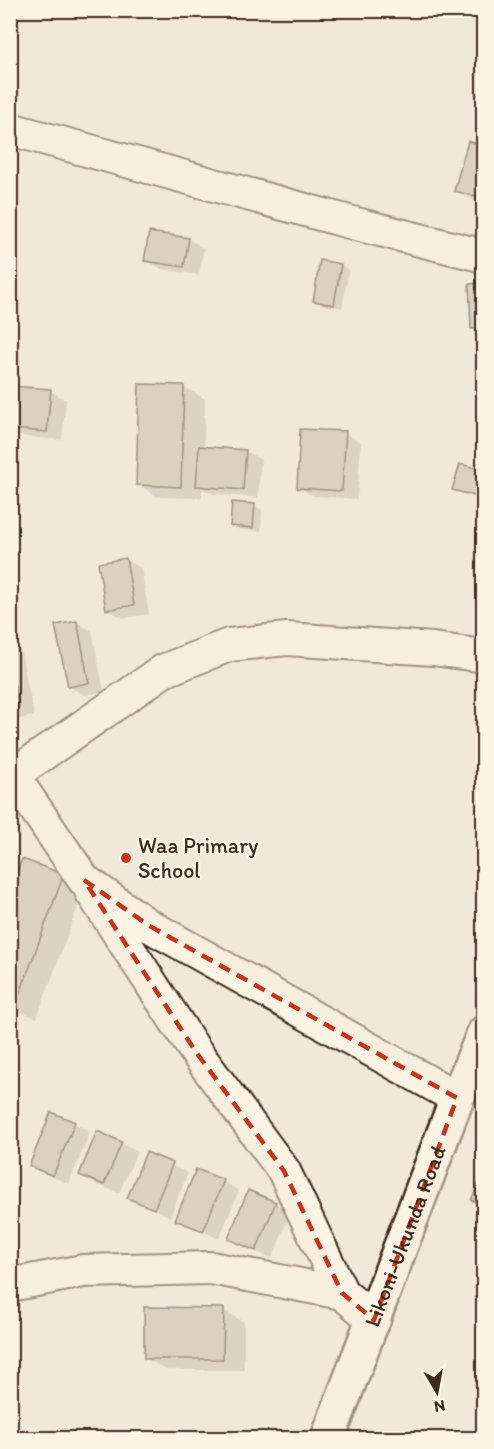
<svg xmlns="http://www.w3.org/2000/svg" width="494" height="1449" viewBox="0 0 494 1449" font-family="Itim,sans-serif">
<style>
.shadow{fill:#0003}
.building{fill:#beb3a4;stroke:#3b2a1e;stroke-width:1.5}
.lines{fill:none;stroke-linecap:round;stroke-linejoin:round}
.street-casing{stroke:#3b2a1e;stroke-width:36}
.highway-casing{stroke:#3b2a1e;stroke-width:38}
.street{stroke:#fcf5e5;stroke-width:32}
.highway{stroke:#fcf5e5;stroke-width:33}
.marked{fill:none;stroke:#c8321e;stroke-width:4.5;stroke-dasharray:12 8;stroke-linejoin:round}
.poi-dot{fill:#c8321e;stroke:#fcf5e5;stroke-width:2}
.labels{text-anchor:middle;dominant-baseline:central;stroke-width:4.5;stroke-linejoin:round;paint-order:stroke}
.poi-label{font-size:22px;fill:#3b2a1e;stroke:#fcf5e5;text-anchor:start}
.street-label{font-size:22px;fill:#3b2a1e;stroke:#fcf5e5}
</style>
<rect width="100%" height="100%" fill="#f0e9d9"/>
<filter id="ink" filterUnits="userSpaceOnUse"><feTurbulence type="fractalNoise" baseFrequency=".0167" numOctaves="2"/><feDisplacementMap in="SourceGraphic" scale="12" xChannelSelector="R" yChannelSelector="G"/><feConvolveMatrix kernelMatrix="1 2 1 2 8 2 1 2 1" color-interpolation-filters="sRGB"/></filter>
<g filter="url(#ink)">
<path class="shadow" d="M484 147V202L471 199 456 190Z
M188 239 204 248 199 275 162 269 146 260Z
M321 262 341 265 349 270 342 308 322 304 314 300Z
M484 285V334L473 328Z
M10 387 50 391 66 400 62 440 19 436 10 431Z
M184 387 205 399 204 448 246 451 261 460 258 498 213 494 202 488V498L158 497 137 484Z
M345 433 361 442 357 499 314 496 298 488Z
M484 472V500L462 494 454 489Z
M254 505 262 510 261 531 240 530 232 525Z
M125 560 141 568 149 614 123 618 107 609Z
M77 622 92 631 104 692 85 695 69 687Z
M10 643 20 648 34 716 14 720 10 718Z
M64 875 85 887 37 1018 10 1008V894Z
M74 1123 90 1132 69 1184 31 1166Z
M121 1143 137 1152 119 1193 96 1184 80 1175Z
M146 1154 188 1173 170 1217 128 1197Z
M197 1171 224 1182 239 1191 219 1239 177 1219Z
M276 1203 291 1212 272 1259 230 1239Z
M223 1310 244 1322V1370H166L145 1358Z"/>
<path class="building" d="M468 141 484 146V198L454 191Z
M149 232 189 238 184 267 144 261Z
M320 260 341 264 334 305 313 301Z
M484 283V328L471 329 469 284Z
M139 384 184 385 181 487 136 485Z
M10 386 51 389 47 432 10 429Z
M300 429 346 431 342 491 297 488Z
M199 446 246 450 243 490 196 486Z
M460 464 484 470 483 498 452 490Z
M232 502 255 504 253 528 230 526Z
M126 558 134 605 106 610 98 563Z
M77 621 89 683 68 687 55 625Z
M10 666 19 707 10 709Z
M22 859 64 874 15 1007 10 1005V890Z
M51 1112 75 1122 53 1176 29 1166Z
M97 1131 122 1142 104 1185 79 1175Z
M146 1152 173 1163 154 1209 127 1198Z
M196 1169 224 1180 203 1231 175 1220Z
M484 1171V1205L471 1200Z
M248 1190 276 1202 256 1251 228 1239Z
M144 1307 224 1308 223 1359H144Z
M451 1432 466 1438H448Z"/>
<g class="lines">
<g class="street-casing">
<path id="street" d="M10 129 360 225 484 256
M13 776 84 880 148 925 457 1098
M10 777 163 671 229 645 287 639 433 649 484 656
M91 891 196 1052 284 1171 342 1293 374 1320
M10 1285 83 1271 211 1268 342 1293"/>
</g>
<g class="highway-casing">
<g id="highway">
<path id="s1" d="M328 1438 457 1098 484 1033"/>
</g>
</g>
<use href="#street" class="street"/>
<use href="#highway" class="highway"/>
</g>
</g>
<path d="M0 0H494V1449H0ZM84 880 148 925 457 1098 374 1320 342 1293 284 1171 196 1052Z" fill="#f0e9d9" fill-opacity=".55" fill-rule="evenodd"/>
<path class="marked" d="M84 880 148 925 457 1098 374 1320 342 1293 284 1171 196 1052Z"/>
<circle class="poi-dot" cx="126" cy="858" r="6"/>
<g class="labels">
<g class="poi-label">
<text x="138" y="845">Waa Primary<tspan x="138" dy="25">School</tspan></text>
</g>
<g class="street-label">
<text stroke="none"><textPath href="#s1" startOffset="216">Likoni-Ukunda Road</textPath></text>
</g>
</g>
<rect width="494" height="1449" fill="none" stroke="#fcf5e5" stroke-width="36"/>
<rect x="18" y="18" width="458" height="1413" fill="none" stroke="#3b2a1e" stroke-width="2" filter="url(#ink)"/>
<g transform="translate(437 1392) rotate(170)" stroke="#fcf5e5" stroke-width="4.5" paint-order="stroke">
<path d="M0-4.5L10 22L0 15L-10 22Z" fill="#3b2a1e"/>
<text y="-9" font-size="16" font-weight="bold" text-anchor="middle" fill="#3b2a1e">N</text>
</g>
</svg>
